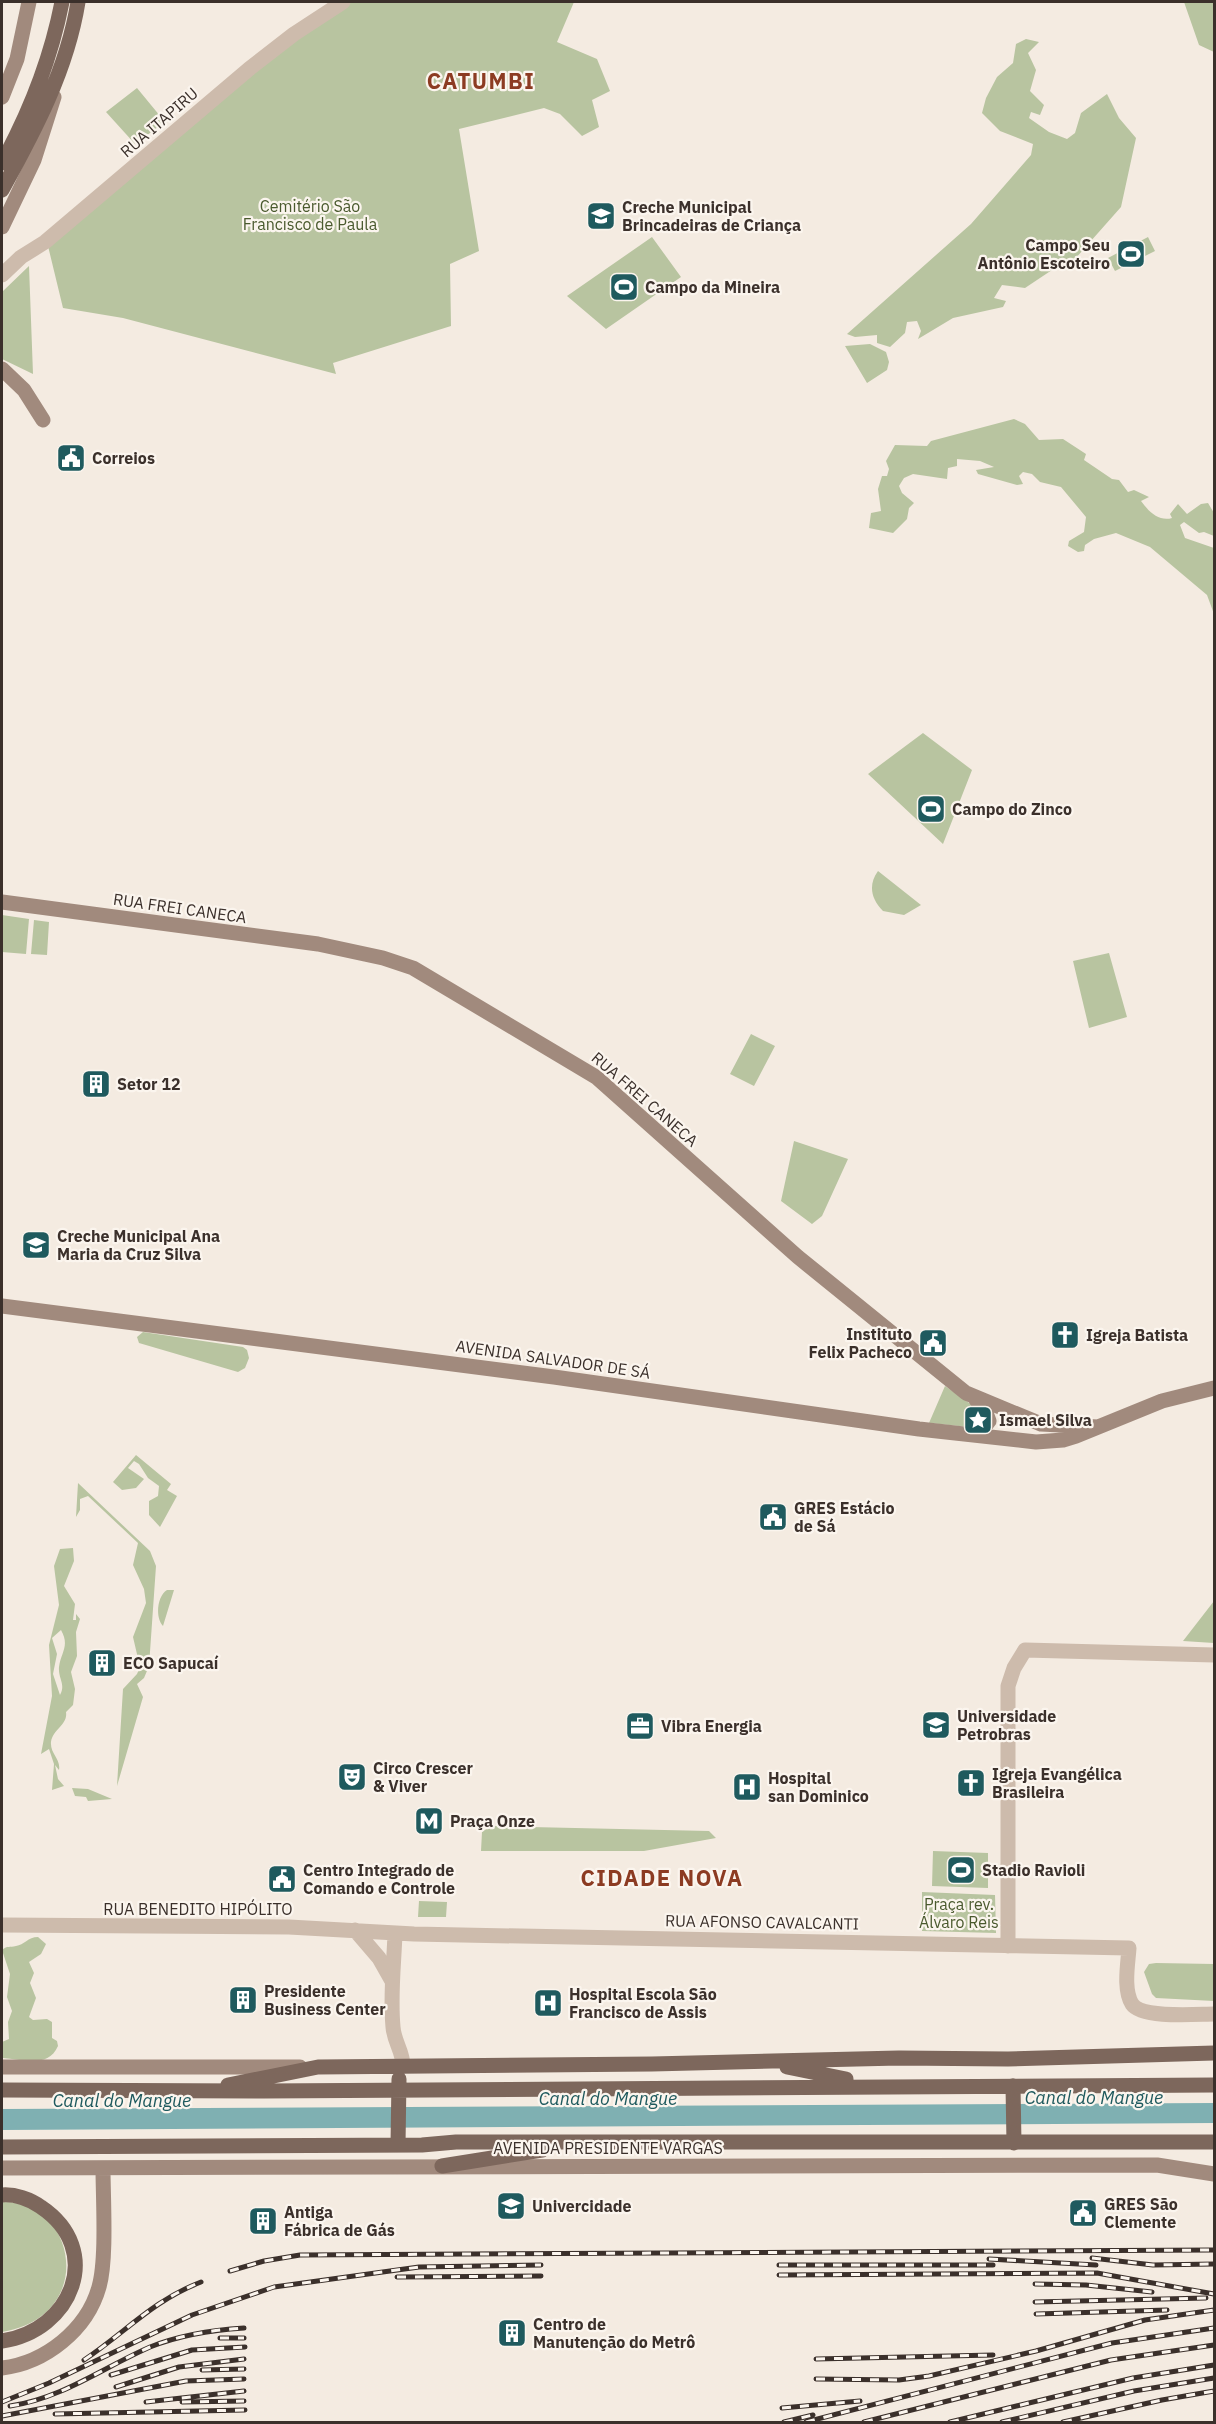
<svg xmlns="http://www.w3.org/2000/svg" width="1216" height="2424" viewBox="0 0 1216 2424" font-family="'IBM Plex Sans',sans-serif">
<style>
.green{fill:#b8c4a0;fill-rule:evenodd}
.water{fill:#7fb0b2}
.lines{fill:none;stroke-linecap:round;stroke-linejoin:round}
.tertiary{stroke:#cdbbac;stroke-width:15}
.secondary{stroke:#a18a7d;stroke-width:15}
.primary{stroke:#7d675c;stroke-width:15}
.rail-casing{stroke:#3b302b;stroke-width:5}
.rail{stroke:#fbf5ee;stroke-width:3;stroke-dasharray:9;stroke-linecap:butt}
.labels{text-anchor:middle;dominant-baseline:central;stroke-width:4.5;stroke-linejoin:round;paint-order:stroke}
.street-label{font-size:16px;fill:#3b302b;stroke:#fbf5ee}
.park-label{font-size:16px;fill:#4a5a2e;stroke:#fbf5ee}
.poi-label{font-size:16px;font-weight:bold;fill:#3b302b;stroke:#fbf5ee;text-anchor:start}
.water-label{font-size:18px;font-style:italic;fill:#1f5a5e;stroke:#fbf5ee}
.district-label{font-size:22px;font-weight:bold;letter-spacing:1.5px;fill:#8c3b22;stroke:#fbf5ee}
</style>
<rect width="100%" height="100%" fill="#f4ebe1"/>
<path class="green" d="M351 2H574L557 42 597 59 610 91 592 100 599 127 582 136 560 114 544 108 459 129 479 251 450 264 451 326 333 363 336 374 123 318 63 308 48 246 297 36Z
M1184 2H1214V52L1199 45Z
M1026 39 1039 42 1028 53 1036 70 1030 91 1044 105 1040 115 1031 112 1029 118 1049 132 1067 139 1075 133 1081 113 1107 94 1119 118 1136 138 1121 207 1075 259 1061 264 1025 288 1002 285 994 298 1006 301 1003 307 953 318 918 339 921 331 917 321 907 322 905 333 890 347 877 343V335L855 337 847 334 971 224 1031 155 1033 144 1000 131 982 113 986 98 997 77 1013 63 1016 44Z
M137 88 165 122 135 144 106 112Z
M652 237 681 277 606 329 567 296Z
M1148 237 1155 251 1115 271 1108 258Z
M29 266 33 374 2 359V292Z
M870 344 886 352 889 362 887 370 867 383 845 346Z
M1014 419 1025 424 1039 440 1063 439 1086 454 1084 460 1112 479 1119 480 1128 492 1134 490 1149 497 1141 501C1148 511 1159 522 1172 518L1170 514 1178 504 1187 514 1201 504 1208 503 1214 513V536L1204 532 1199 533 1184 522 1180 525 1185 538 1214 548V614L1207 595 1150 547 1116 533 1094 539 1085 545 1084 551 1078 552 1068 546 1069 541 1084 532 1086 517 1061 487 1040 482 1032 474 1023 472 1019 476 1023 484 1017 485 978 474 976 470 994 467 980 461 957 459V466L948 468 947 479 913 474 904 478 899 486 902 493 914 503 909 508 907 519 893 533 869 528 871 513 881 511 878 489 882 476H887L889 469 886 461 895 445 927 446 931 441Z
M923 733 972 770 943 844 868 774Z
M878 871 921 905 904 915 883 911C871 899 868 885 878 871Z
M2 915 29 919 26 954 2 952Z
M34 920 49 922 47 955 31 954Z
M1109 953 1127 1017 1089 1028 1073 961Z
M751 1034 775 1046 754 1086 730 1074Z
M794 1141 848 1159 822 1216 812 1224 781 1201Z
M143 1332 243 1347 247 1350 249 1358 245 1368 238 1372 139 1343 137 1337Z
M945 1386 982 1412 979 1428 929 1423Z
M136 1455 171 1484 167 1490 177 1496 160 1527 149 1515V1501L158 1496 159 1486 148 1478 139 1464 134 1461 128 1468 144 1479 136 1488 122 1490 113 1482Z
M78 1483 150 1551 156 1566 149 1666 144 1678 137 1684 143 1697 117 1786 123 1689 137 1674 140 1667 133 1637 146 1603 144 1589 133 1565 138 1543 88 1496 80 1499V1510L76 1517Z
M73 1548 74 1561 64 1586 75 1604 73 1620H76V1614L80 1619 76 1632 77 1656 71 1672 75 1689 73 1705 66 1712C68 1725 53 1729 51 1742 50 1754 61 1759 59 1770L55 1765 58 1779 64 1786 52 1790 54 1764 49 1749 41 1754 52 1696 49 1645 59 1605 54 1566 60 1549ZM61 1630C70 1646 61 1652 59 1667 58 1679 66 1684 60 1695L53 1674 57 1654 52 1638Z
M167 1590H174L163 1626C155 1618 157 1596 167 1590Z
M1214 1601V1643L1183 1641Z
M72 1788 88 1789 112 1799 88 1801 86 1797 75 1796Z
M491 1826 709 1831 716 1838 644 1851H481L482 1832Z
M933 1851 988 1853V1888L932 1886Z
M922 1892 995 1895 996 1933 922 1931Z
M419 1901 447 1902 446 1917H418Z
M38 1937 46 1944 41 1954 29 1962 34 1973 30 1983 36 1998 29 2017 33 2020 47 2019 52 2022V2038L57 2041 58 2046C48 2069 22 2059 3 2058L2 2042 9 2039 8 2022 12 2011 7 1997 10 1974 2 1950C8 1945 9 1948 16 1946 24 1945 28 1937 38 1937Z
M1156 1963 1214 1964V2001L1156 1998 1152 1994 1144 1972 1149 1964Z
M2 2202C78 2200 97 2317 2 2332Z"/>
<path class="water" d="M1214 2103V2123L2 2130V2109Z"/>
<g class="lines">
<path class="tertiary" d="M2 275 21 257 45 242 249 69 294 34 343 2
M2 1925 289 1927 414 1934 1129 1948C1128 1964 1123 1989 1132 2004 1142 2019 1198 2014 1214 2014
M355 1930 379 1958 392 1981
M395 1933C394 1964 390 1995 393 2027 394 2042 403 2051 403 2066
M1008 1946V1686L1014 1668 1025 1650 1214 1655"/>
<path class="secondary" d="M2 97 17 59 29 2
M2 227 34 160 54 97
M2 369 24 390 43 420
M2 902 318 944 383 958 413 968 596 1077 798 1257 966 1393 1041 1424 1098 1427
M2 1306 554 1377 919 1429 1036 1442 1063 1440 1076 1436 1162 1401 1214 1388
M976 1400 984 1407 989 1421 979 1434
M2 2067H300
M2 2168 1157 2165 1214 2174
M2 2368C45 2363 87 2330 99 2287 107 2259 103 2199 103 2168"/>
<path class="primary" d="M2 163C30 112 51 58 62 2
M2 190C35 130 67 70 78 2
M787 2067 846 2079
M228 2085 318 2067 652 2064 899 2058 1008 2059 1214 2053
M1013 2086 1014 2143
M2 2090 264 2091 1214 2085
M398 2145 399 2079
M2 2147 422 2145 456 2142H1214
M442 2166 542 2150
M2 2195C15 2194 30 2199 41 2207 105 2250 72 2331 2 2341"/>
<g class="rail-casing">
<path id="rail" d="M1092 2258 1153 2265 1214 2264
M989 2259 1096 2265
M779 2265H993
M230 2271 264 2261 300 2255 1214 2250
M779 2275 1097 2273 1214 2294
M397 2277 541 2276
M1035 2284 1086 2285 1152 2292
M1035 2302 1206 2298
M1036 2314 1167 2310
M220 2338H244
M816 2359 993 2355
M84 2360C126 2332 152 2301 201 2282
M202 2370 244 2369
M111 2375 192 2350 245 2347
M816 2379 899 2380 929 2376 1036 2351 1145 2320 1214 2310
M116 2387 179 2367 244 2359
M2 2402 49 2383 192 2315 274 2287 419 2267 541 2265
M146 2402 244 2391
M182 2402 244 2401
M10 2406C61 2399 104 2367 150 2347 180 2335 212 2330 244 2328
M782 2408 860 2401
M55 2414 245 2410
M2 2416 186 2381 244 2379
M784 2422 813 2415
M806 2422 1112 2343 1214 2328
M864 2422 1111 2360 1214 2345
M950 2422 1133 2378 1214 2365
M1002 2422 1134 2391 1214 2378
M1063 2422 1162 2400 1214 2391"/>
</g>
<use href="#rail" class="rail"/>
</g>
<defs>
<g id="school-square" transform="scale(1.5)"><rect x="-9" y="-9" width="18" height="18" rx="4" fill="#1f5a5e" stroke="#fbf5ee"/><path d="M0-5L7-2L0 1L-7-2ZM-4 1L0 2.5L4 1V4Q0 6-4 4Z" fill="#fff"/></g>
<g id="stadium-square" transform="scale(1.5)"><rect x="-9" y="-9" width="18" height="18" rx="4" fill="#1f5a5e" stroke="#fbf5ee"/><path d="M0-5a6.5 5 0 1 0 0 10a6.5 5 0 1 0 0-10ZM-3.5-1.8h7v3.6h-7Z" fill="#fff"/></g>
<g id="civic-square" transform="scale(1.5)"><rect x="-9" y="-9" width="18" height="18" rx="4" fill="#1f5a5e" stroke="#fbf5ee"/><path d="M-.6-6.5H3V-4.5H.6V-3L4-1V1h2V6H-6V1h2V-1L-.6-3ZM-1.2 2.5V6h2.4V2.5Z" fill="#fff"/></g>
<g id="building-square" transform="scale(1.5)"><rect x="-9" y="-9" width="18" height="18" rx="4" fill="#1f5a5e" stroke="#fbf5ee"/><path d="M-4-6H4V6H1V3H-1V6H-4ZM-2.5-4.3h1.7v1.8h-1.7ZM.8-4.3h1.7v1.8H.8ZM-2.5-1h1.7V.8h-1.7ZM.8-1h1.7V.8H.8Z" fill="#fff"/></g>
<g id="church-square" transform="scale(1.5)"><rect x="-9" y="-9" width="18" height="18" rx="4" fill="#1f5a5e" stroke="#fbf5ee"/><path d="M-1.2-6h2.4v3.5h3.3v2.4h-3.3V6h-2.4V-.1h-3.3v-2.4h3.3Z" fill="#fff"/></g>
<g id="sight-square" transform="scale(1.5)"><rect x="-9" y="-9" width="18" height="18" rx="4" fill="#1f5a5e" stroke="#fbf5ee"/><path d="M0-6L1.8-2.2L6-1.7L2.9 1.2L3.7 5.4L0 3.3L-3.7 5.4L-2.9 1.2L-6-1.7L-1.8-2.2Z" fill="#fff"/></g>
<g id="university-square" transform="scale(1.5)"><rect x="-9" y="-9" width="18" height="18" rx="4" fill="#1f5a5e" stroke="#fbf5ee"/><path d="M0-5L7-2L0 1L-7-2ZM-4 1L0 2.5L4 1V4Q0 6-4 4Z" fill="#fff"/></g>
<g id="office-square" transform="scale(1.5)"><rect x="-9" y="-9" width="18" height="18" rx="4" fill="#1f5a5e" stroke="#fbf5ee"/><path d="M-6-3h4V-5.5h4V-3h4V5H-6ZM-1-4.5V-3h2v-1.5ZM-6 0V1H6V0Z" fill="#fff"/></g>
<g id="theatre-square" transform="scale(1.5)"><rect x="-9" y="-9" width="18" height="18" rx="4" fill="#1f5a5e" stroke="#fbf5ee"/><path d="M-5-5.5Q0-4 5-5.5V0Q5 5 0 6Q-5 5-5 0ZM-3.3-2.5H-1v1.5H-3.3ZM1-2.5H3.3v1.5H1ZM-2.8 1Q0 5.5 2.8 1Z" fill="#fff"/></g>
<g id="hospital-square" transform="scale(1.5)"><rect x="-9" y="-9" width="18" height="18" rx="4" fill="#1f5a5e" stroke="#fbf5ee"/><path d="M-5-5h3v3.5h4V-5h3V5h-3V1.5h-4V5h-3Z" fill="#fff"/></g>
<g id="metro-square" transform="scale(1.5)"><rect x="-9" y="-9" width="18" height="18" rx="4" fill="#1f5a5e" stroke="#fbf5ee"/><path d="M-5.5 5V-5H-3L0 0L3-5H5.5V5H3V-.5L0 4L-3-.5V5Z" fill="#fff"/></g>
</defs>
<g fill-rule="evenodd">
<use href="#school-square" x="601" y="216"/>
<use href="#stadium-square" x="1131" y="254"/>
<use href="#stadium-square" x="624" y="287"/>
<use href="#civic-square" x="71" y="458"/>
<use href="#stadium-square" x="931" y="809"/>
<use href="#building-square" x="96" y="1084"/>
<use href="#school-square" x="36" y="1245"/>
<use href="#church-square" x="1065" y="1335"/>
<use href="#civic-square" x="933" y="1343"/>
<use href="#sight-square" x="978" y="1420"/>
<use href="#civic-square" x="773" y="1517"/>
<use href="#building-square" x="102" y="1663"/>
<use href="#university-square" x="936" y="1725"/>
<use href="#office-square" x="640" y="1726"/>
<use href="#theatre-square" x="352" y="1777"/>
<use href="#church-square" x="971" y="1783"/>
<use href="#hospital-square" x="747" y="1787"/>
<use href="#metro-square" x="429" y="1821"/>
<use href="#stadium-square" x="961" y="1870"/>
<use href="#civic-square" x="282" y="1879"/>
<use href="#building-square" x="243" y="2000"/>
<use href="#hospital-square" x="548" y="2003"/>
<use href="#university-square" x="511" y="2206"/>
<use href="#civic-square" x="1083" y="2213"/>
<use href="#building-square" x="263" y="2221"/>
<use href="#building-square" x="512" y="2333"/>
</g>
<g class="labels">
<g class="street-label">
<text transform="translate(159 122) rotate(-41)">RUA ITAPIRU</text>
<text transform="translate(180 908) rotate(8)">RUA FREI CANECA</text>
<text transform="translate(645 1099) rotate(41)">RUA FREI CANECA</text>
<text transform="translate(553 1359) rotate(8)">AVENIDA SALVADOR DE SÁ</text>
<text x="198" y="1909">RUA BENEDITO HIPÓLITO</text>
<text transform="translate(762 1922) rotate(1)">RUA AFONSO CAVALCANTI</text>
<text x="608" y="2148">AVENIDA PRESIDENTE VARGAS</text>
</g>
<g class="park-label">
<text x="310" y="206">Cemitério São<tspan x="310" dy="18">Francisco de Paula</tspan></text>
<text x="959" y="1904">Praça rev.<tspan x="959" dy="18">Álvaro Reis</tspan></text>
</g>
<g class="poi-label">
<text x="622" y="207">Creche Municipal<tspan x="622" dy="18">Brincadeiras de Criança</tspan></text>
<text x="1110" y="245" text-anchor="end">Campo Seu<tspan x="1110" dy="18">Antônio Escoteiro</tspan></text>
<text x="645" y="287">Campo da Mineira</text>
<text x="92" y="458">Correios</text>
<text x="952" y="809">Campo do Zinco</text>
<text x="117" y="1084">Setor 12</text>
<text x="57" y="1236">Creche Municipal Ana<tspan x="57" dy="18">Maria da Cruz Silva</tspan></text>
<text x="912" y="1334" text-anchor="end">Instituto<tspan x="912" dy="18">Felix Pacheco</tspan></text>
<text x="1086" y="1335">Igreja Batista</text>
<text x="999" y="1420">Ismael Silva</text>
<text x="794" y="1508">GRES Estácio<tspan x="794" dy="18">de Sá</tspan></text>
<text x="123" y="1663">ECO Sapucaí</text>
<text x="957" y="1716">Universidade<tspan x="957" dy="18">Petrobras</tspan></text>
<text x="661" y="1726">Vibra Energia</text>
<text x="373" y="1768">Circo Crescer<tspan x="373" dy="18">&amp; Viver</tspan></text>
<text x="992" y="1774">Igreja Evangélica<tspan x="992" dy="18">Brasileira</tspan></text>
<text x="768" y="1778">Hospital<tspan x="768" dy="18">san Dominico</tspan></text>
<text x="450" y="1821">Praça Onze</text>
<text x="303" y="1870">Centro Integrado de<tspan x="303" dy="18">Comando e Controle</tspan></text>
<text x="982" y="1870">Stadio Ravioli</text>
<text x="264" y="1991">Presidente<tspan x="264" dy="18">Business Center</tspan></text>
<text x="569" y="1994">Hospital Escola São<tspan x="569" dy="18">Francisco de Assis</tspan></text>
<text x="1104" y="2204">GRES São<tspan x="1104" dy="18">Clemente</tspan></text>
<text x="532" y="2206">Univercidade</text>
<text x="284" y="2212">Antiga<tspan x="284" dy="18">Fábrica de Gás</tspan></text>
<text x="533" y="2324">Centro de<tspan x="533" dy="18">Manutenção do Metrô</tspan></text>
</g>
<g class="water-label">
<text x="1094" y="2097">Canal do Mangue</text>
<text x="608" y="2098">Canal do Mangue</text>
<text x="122" y="2100">Canal do Mangue</text>
</g>
<g class="district-label">
<text x="481" y="80">CATUMBI</text>
<text x="662" y="1877">CIDADE NOVA</text>
</g>
</g>
<rect width="1216" height="2424" fill="none" stroke="#3b302b" stroke-width="6"/>
</svg>
